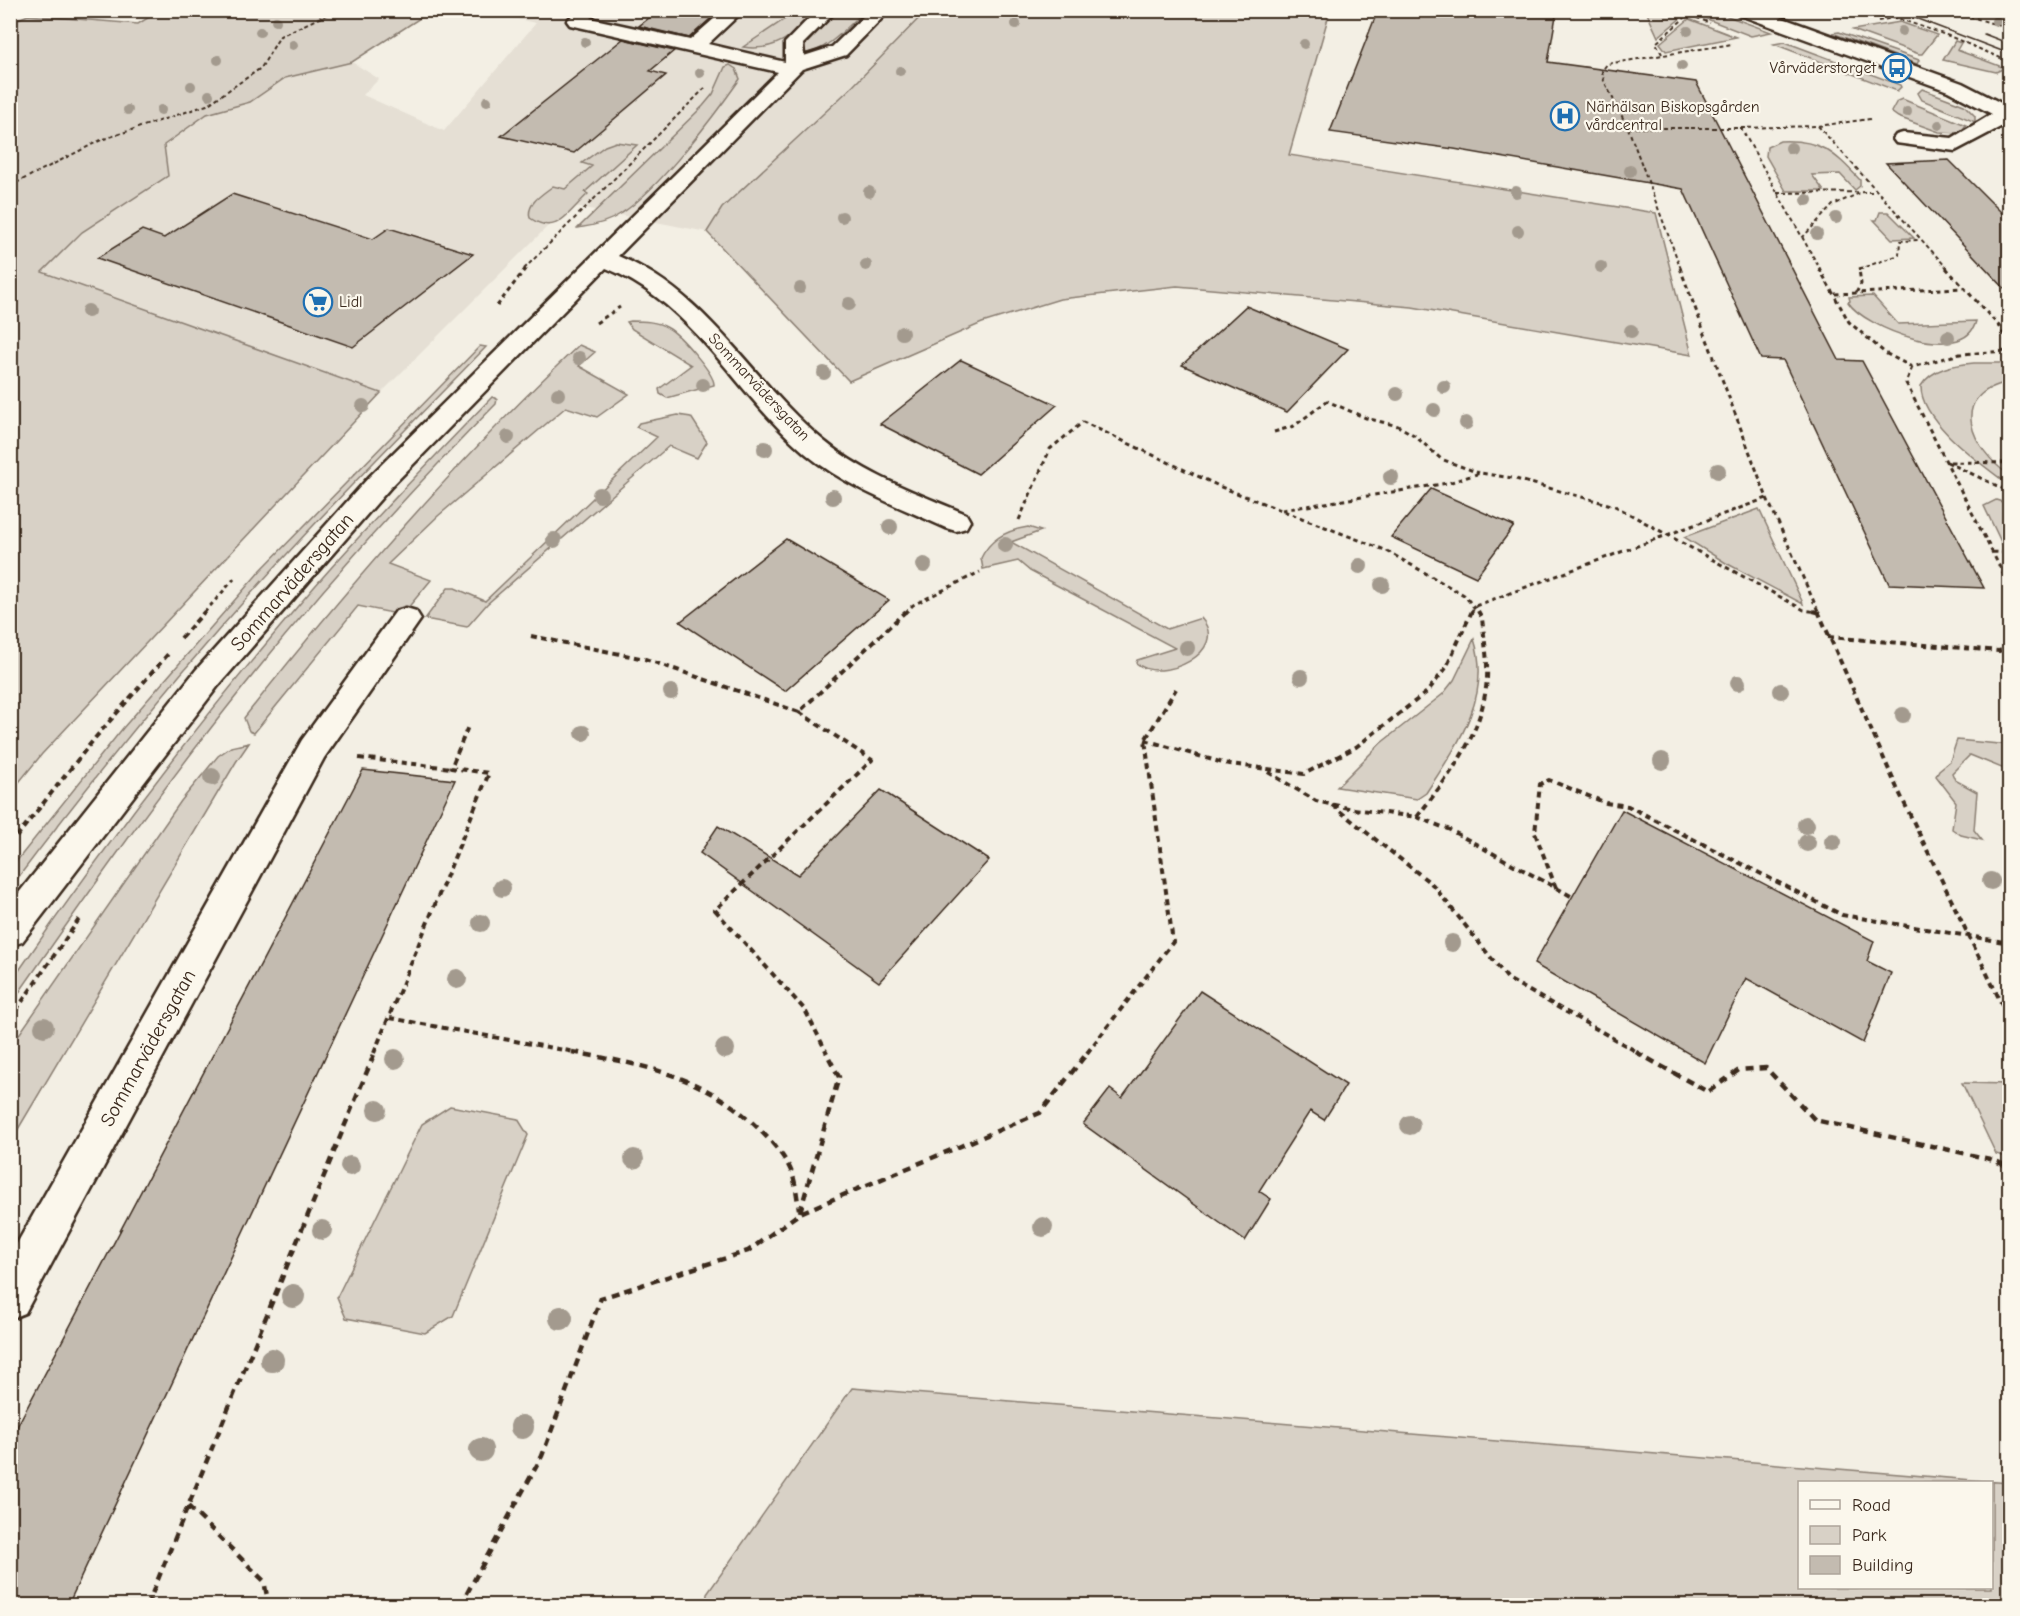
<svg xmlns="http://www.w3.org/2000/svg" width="2020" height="1616" viewBox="0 0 2020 1616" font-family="'Comic Neue',sans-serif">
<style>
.built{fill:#e5dfd4}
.green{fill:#d8d1c6;stroke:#8a7e72;stroke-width:1.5;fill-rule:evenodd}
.building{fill:#c3bbb0;stroke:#3b2a1e;stroke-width:1.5}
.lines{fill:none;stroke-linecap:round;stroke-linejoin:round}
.minor-casing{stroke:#3b2a1e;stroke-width:5}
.path-far3{stroke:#3b2a1e;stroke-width:2;stroke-dasharray:4 3;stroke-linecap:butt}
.path-far2{stroke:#3b2a1e;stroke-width:3;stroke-dasharray:4.5 4;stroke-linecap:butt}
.path-far1{stroke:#3b2a1e;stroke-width:4;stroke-dasharray:6 4.5;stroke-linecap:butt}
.path{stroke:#3b2a1e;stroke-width:4.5;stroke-dasharray:8 6;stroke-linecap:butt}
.minor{fill:#fbf7ec;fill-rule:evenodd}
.tram{stroke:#3b2a1e;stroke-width:1.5}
.tree{fill:#a39a8e}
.labels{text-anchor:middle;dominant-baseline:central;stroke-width:4.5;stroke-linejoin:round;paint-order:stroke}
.far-poi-label{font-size:16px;fill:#3b2a1e;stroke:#fbf7ec;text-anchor:start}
.far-street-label{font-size:16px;fill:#3b2a1e;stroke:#fbf7ec}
.street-label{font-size:20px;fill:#3b2a1e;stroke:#fbf7ec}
</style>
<rect width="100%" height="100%" fill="#f3efe4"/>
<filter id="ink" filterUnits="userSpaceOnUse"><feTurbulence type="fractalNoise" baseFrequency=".0167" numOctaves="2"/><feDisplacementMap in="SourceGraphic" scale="12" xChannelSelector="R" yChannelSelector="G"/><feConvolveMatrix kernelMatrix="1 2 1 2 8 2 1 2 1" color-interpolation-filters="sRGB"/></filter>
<g filter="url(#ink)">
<path class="built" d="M480 11H926L853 86 722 208 707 232 569 205 381 393 41 273 82 232 168 176 164 145 207 114 250 102 285 78 352 62 379 79 363 95 444 131 536 23Z"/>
<path class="green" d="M159 11H431L352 62 285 78 250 102 207 114 164 145 168 176 82 232 42 272 381 393 42 754 11 792V22L28 15 138 24Z
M797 11H819C796 32 777 53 743 47Z
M837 11H864C851 24 820 59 799 52Z
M926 11H1330L1289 155 1656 213 1692 355 1412 307 1177 286 1060 299 982 323 849 381 707 232 722 208 853 86Z
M1646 11H1668L1682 17 1658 37Z
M1694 11H1714L1771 32 1751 36 1694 14Z
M1689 19 1736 37 1666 51 1660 43Z
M1900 22 1937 35 1922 54H1919L1853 30Z
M1839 32 1919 60 1917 64 1832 33Z
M1955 41 1961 43 1957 50 2005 68 1996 72 1943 60Z
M1785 42 1900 85 1901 87 1897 91 1774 44Z
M730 65 736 69 740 79C714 116 659 189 622 213 609 222 593 226 578 228L703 106 713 94 725 67Z
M1922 89 1964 105 1975 116V122L1922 100 1918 93Z
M1902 99 1966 125 1960 133 1939 132 1898 117 1891 112 1897 101Z
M1780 141C1820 139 1834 152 1860 180V186L1855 190 1840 174 1812 175 1824 191H1786L1766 156 1767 147Z
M616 142 637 145 585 192 588 194C568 212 557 237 530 218 526 203 543 194 553 186L565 189 592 166 582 163 605 146Z
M1880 212H1888L1914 238 1892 239 1874 220H1877Z
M1873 296 1898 324 1976 321C1965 367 1864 328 1848 302L1850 301 1849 297Z
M631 321C643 321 657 321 668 328 679 334 715 374 714 385L667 398 660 394 659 389 691 365 632 329 627 322Z
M579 345 595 352 579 366 629 394 597 417 566 407 438 516 388 564 431 580 402 615 358 606 254 733 249 731 244 718C348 586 457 460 579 345Z
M480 346 486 347C423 412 360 475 299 541 197 650 101 767 11 887V868L123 728 261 570Z
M1974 363H2009V382C1946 395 1972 449 2009 475V485C1983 465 1920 422 1921 386 1932 368 1954 365 1974 363Z
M492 397 497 399 496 404C401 500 309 603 225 710 150 805 80 905 11 1004V982C105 845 206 712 315 586 372 521 432 459 492 397Z
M678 415 691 417 707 442 697 458 669 446 487 604 467 627 425 619 448 588H455L485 601 657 437 636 427 639 423Z
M1996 500 2009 504V549L2003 546 1984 506Z
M1759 509 1802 601 1803 604 1726 563 1684 537Z
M1028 527 1041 531 1011 542 1167 629 1201 618C1231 651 1162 685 1136 663L1137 660 1175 648 1030 571 1018 561 983 569 981 558C990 539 1007 530 1028 527Z
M1474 639C1493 697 1456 747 1426 793L1417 799 1337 787 1381 743 1443 694 1454 680Z
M1957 740 2009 745V771L1970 755 1952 773 1955 780 1977 792 1974 830 1982 840 1961 835 1952 829 1956 802 1936 776 1939 770 1950 761Z
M249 743 236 762 11 1141V1046L181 801 218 756 231 747Z
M1962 1083 2009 1084V1158L1996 1154Z
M450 1106 518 1119 528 1135 453 1316 425 1333 346 1318 337 1297 422 1124Z
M852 1388 2009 1483V1605H706L707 1594ZM1800 1482H1992V1588H1800Z"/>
<path class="building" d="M659 10H720L689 38 639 26Z
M1378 10H1557L1548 62 1696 82 1839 360 1862 361 1984 588 1889 584 1783 360 1761 359 1683 189 1454 149 1330 132Z
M623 39 674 51 650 71 666 75 574 153 501 136Z
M1949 160 2010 221V294L1886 163Z
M232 194 373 239 389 228 473 254 353 347 97 258 142 230 164 238Z
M1246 306 1348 349 1287 412 1182 365Z
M961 360 1057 405 978 474 880 424Z
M1431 489 1514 526 1476 577 1391 537Z
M786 539 889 600 785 691 680 622Z
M363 770 455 780 68 1605H10V1440Z
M881 790 989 860 879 982 700 853 718 826 798 875Z
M1622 810 1874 941 1867 961 1891 973 1863 1043 1746 978 1705 1063 1534 964Z
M1200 991 1346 1085 1324 1120 1310 1111 1259 1191 1271 1199 1245 1241 1083 1124 1110 1089 1122 1098Z"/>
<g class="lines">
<g class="minor-casing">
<path id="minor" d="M577 10H598L590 18 690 40 724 10H744L708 44 785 62V43L817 10H837L803 44 804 56 832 47 870 10H890L846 55 802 69 618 256C709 293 751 381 824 441 865 475 917 493 966 514L970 521 966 528 956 531 946 528C898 506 846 487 805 453 735 394 695 304 606 268L390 488 218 686 22 942 10 946V904L196 670 370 476 778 72 570 25 567 21Z
M1734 10H1761L1962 83 2003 104 2010 102V122L1955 151 1896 143 1893 139 1896 135 1903 133 1952 138 1992 114 1948 91 1737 14Z
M406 608 416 611 421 619 324 758 25 1313 10 1319V1256L302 740 396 611Z"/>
</g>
<path class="path-far3" d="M1677 10 1710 23
M1873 10 1949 36 2010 62
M1965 10 1972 17 2010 29
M1878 21 1898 17
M1662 54 1656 43 1688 15
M1818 126 1870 119
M1628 128H1741L1820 269
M1741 128 1818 126 1948 269
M10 186 101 140 207 105 261 68 280 36 332 12 396 10
M1777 193 1874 192
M1802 238 1833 205 1860 193
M524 269 707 86
M1681 269 1628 128 1604 81 1602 71 1607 64 1732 44
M1859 269 1899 255 1900 241 1918 240"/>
<path class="path-far2" d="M1819 268 1849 322 1885 353 1912 367 1960 354 2010 351
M1946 268 2000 327 2010 348
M1856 293 1861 284 1859 269 1863 268
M1835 294 1963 288
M497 306 526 268
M596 323 620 307
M1912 367 1906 383 2010 587
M1274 432 1294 426 1327 401 1366 418 1398 426 1414 435 1441 459 1479 473
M1947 462 2010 492
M1950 462 2010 463
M1767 498 1819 613
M1282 510 1448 483 1480 473 1512 478 1615 506 1804 610 1817 612
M1019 520 1050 449 1083 422 1221 487 1385 550 1464 595 1479 613
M1993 552 2010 553
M204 613 234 579
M905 613 913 605 980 572
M1471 613 1475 606 1767 498 1680 268"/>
<path class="path-far1" d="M1813 611 1817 612
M1818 611 1897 788 2010 1021
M531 636 645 659 799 712 906 611
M1828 637 1999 651 2010 647
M181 638 205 611
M799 712 872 760 715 910 805 1010 827 1053
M1145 740 1223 763 1304 774 1356 747 1427 692 1446 668 1472 611
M359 758 451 768
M1268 772 1316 801 1353 809 1417 817 1450 830 1571 896
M1332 805 1433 885 1508 979 1639 1053
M1417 817C1450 774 1483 735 1487 678 1488 659 1484 638 1482 618L1478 611
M10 845 95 738 169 653
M1556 888 1535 833 1540 784 1549 780 1606 803 1628 806 1842 915 2010 943
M390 1018 580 1053
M10 1019 80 918
M374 1053 489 773 451 768 469 724
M1087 1053 1173 942 1145 740 1176 689"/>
<path class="path" d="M572 1052C643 1065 705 1075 759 1129 771 1141 785 1156 792 1173 796 1184 797 1198 799 1209
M1636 1052 1708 1092 1739 1070 1766 1068 1815 1120 1990 1159 2010 1167
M800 1212 839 1077 826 1052
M188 1506 264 1581 269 1606
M147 1606 375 1052
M460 1606 542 1456 601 1298 748 1251 800 1213 1040 1113 1088 1052"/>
<use href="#minor" class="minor"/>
<path class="tram" d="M1894 10 2010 54
M1984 34 2010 44"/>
</g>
<g class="tree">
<circle cx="276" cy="21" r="5"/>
<circle cx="1996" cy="21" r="5"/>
<circle cx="1016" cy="24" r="5"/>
<circle cx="1688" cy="31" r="5"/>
<circle cx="1902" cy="31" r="5"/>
<circle cx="260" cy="32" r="5"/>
<circle cx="585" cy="42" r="5"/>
<circle cx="1304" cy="44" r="5"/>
<circle cx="293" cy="45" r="5"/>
<circle cx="218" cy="60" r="5"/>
<circle cx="1682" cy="66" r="5"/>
<circle cx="900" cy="71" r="5"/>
<circle cx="700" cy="73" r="5"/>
<circle cx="191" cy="86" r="5"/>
<circle cx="209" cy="95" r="5"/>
<circle cx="487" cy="101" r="5"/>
<circle cx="1606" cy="109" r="5"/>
<circle cx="128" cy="110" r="5"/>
<circle cx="161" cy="110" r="5"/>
<circle cx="1907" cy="112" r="5"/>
<circle cx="1939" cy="125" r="5"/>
<circle cx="1791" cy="148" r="6"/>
<circle cx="1630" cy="171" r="6"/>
<circle cx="869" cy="192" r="6"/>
<circle cx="1516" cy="192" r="6"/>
<circle cx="1807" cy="200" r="6"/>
<circle cx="842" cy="217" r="6"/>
<circle cx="1836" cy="218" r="6"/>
<circle cx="1518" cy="231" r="6"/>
<circle cx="1817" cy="234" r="6"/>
<circle cx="866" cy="265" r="6"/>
<circle cx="1601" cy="267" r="6"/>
<circle cx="800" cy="288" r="6"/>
<circle cx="849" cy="304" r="7"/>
<circle cx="88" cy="311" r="7"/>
<circle cx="1631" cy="331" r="7"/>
<circle cx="902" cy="333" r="7"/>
<circle cx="1948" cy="337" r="7"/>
<circle cx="579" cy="358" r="7"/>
<circle cx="824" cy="373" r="7"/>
<circle cx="703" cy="385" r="7"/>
<circle cx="1444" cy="387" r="7"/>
<circle cx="558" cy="394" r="7"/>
<circle cx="1397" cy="394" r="7"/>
<circle cx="363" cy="406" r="7"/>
<circle cx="1434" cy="410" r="7"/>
<circle cx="1466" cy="423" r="7"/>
<circle cx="508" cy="437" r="7"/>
<circle cx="765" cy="449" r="8"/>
<circle cx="1718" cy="471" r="8"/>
<circle cx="1391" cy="477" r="8"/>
<circle cx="600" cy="495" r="8"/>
<circle cx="833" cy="497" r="8"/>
<circle cx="890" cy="527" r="8"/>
<circle cx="554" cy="540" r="8"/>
<circle cx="1005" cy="545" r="8"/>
<circle cx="924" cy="565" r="8"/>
<circle cx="1360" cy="566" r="8"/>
<circle cx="1382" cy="585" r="8"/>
<circle cx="1187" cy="648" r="8"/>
<circle cx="1301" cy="677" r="8"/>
<circle cx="1738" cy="683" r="8"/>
<circle cx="1781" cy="691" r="8"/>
<circle cx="671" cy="692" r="8"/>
<circle cx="1903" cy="715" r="8"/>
<circle cx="583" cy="733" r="8"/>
<circle cx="1662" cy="761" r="9"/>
<circle cx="212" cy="777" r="9"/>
<circle cx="1806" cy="825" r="9"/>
<circle cx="1833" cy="842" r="9"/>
<circle cx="1807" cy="843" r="9"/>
<circle cx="1991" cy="881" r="9"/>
<circle cx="502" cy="888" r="9"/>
<circle cx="481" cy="923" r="9"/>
<circle cx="1452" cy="943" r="9"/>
<circle cx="457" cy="979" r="10"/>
<circle cx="44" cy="1027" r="10"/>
<circle cx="725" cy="1049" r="10"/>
<circle cx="395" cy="1059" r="10"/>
<circle cx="377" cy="1110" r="10"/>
<circle cx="1410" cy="1125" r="10"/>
<circle cx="634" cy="1159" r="10"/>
<circle cx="350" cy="1166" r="10"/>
<circle cx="1043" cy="1227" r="10"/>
<circle cx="322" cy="1230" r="10"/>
<circle cx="293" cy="1296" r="12"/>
<circle cx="561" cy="1318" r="12"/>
<circle cx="272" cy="1360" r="12"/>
<circle cx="522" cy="1427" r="12"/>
<circle cx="481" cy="1450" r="12"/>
</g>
</g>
<defs>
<g id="bus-ring" transform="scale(1.5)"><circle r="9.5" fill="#fbf7ec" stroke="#1f6fb2" stroke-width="1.5"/><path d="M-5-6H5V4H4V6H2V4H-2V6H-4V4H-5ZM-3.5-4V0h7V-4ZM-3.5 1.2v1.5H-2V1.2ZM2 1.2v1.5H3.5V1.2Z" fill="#1f6fb2"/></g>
<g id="hospital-ring" transform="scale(1.5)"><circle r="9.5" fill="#fbf7ec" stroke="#1f6fb2" stroke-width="1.5"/><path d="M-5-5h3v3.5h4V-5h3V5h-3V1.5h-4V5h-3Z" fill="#1f6fb2"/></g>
<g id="supermarket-ring" transform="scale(1.5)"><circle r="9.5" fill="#fbf7ec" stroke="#1f6fb2" stroke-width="1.5"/><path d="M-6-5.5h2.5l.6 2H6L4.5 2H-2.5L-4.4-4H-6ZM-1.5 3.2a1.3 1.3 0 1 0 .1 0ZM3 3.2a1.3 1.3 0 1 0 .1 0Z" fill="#1f6fb2"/></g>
</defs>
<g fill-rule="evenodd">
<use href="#bus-ring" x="1897" y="68"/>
<use href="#hospital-ring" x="1565" y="116"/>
<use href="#supermarket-ring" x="318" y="302"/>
</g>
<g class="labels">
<g class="far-poi-label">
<text x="1876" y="68" text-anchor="end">Vårväderstorget</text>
<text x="1586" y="107">Närhälsan Biskopsgården<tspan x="1586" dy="18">vårdcentral</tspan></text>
<text x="339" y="302">Lidl</text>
</g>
<g class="far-street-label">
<text transform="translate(759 387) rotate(47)">Sommarvädersgatan</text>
</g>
<g class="street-label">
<text transform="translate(292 582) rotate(-49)">Sommarvädersgatan</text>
<text transform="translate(148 1048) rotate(-61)">Sommarvädersgatan</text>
</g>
</g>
<rect width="2020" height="1616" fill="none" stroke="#fbf7ec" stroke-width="36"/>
<rect x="18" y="18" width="1984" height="1580" fill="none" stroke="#3b2a1e" stroke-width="2" filter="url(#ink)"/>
<rect x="1798" y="1481" width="195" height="108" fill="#fbf7ec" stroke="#aea59a" stroke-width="1.5"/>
<rect x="1810" y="1500" width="30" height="9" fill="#fbf7ec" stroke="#aea59a" stroke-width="1.5"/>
<text x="1852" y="1511" font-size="18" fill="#3b2a1e">Road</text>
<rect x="1810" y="1526" width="30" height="18" fill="#d8d1c6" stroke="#aea59a" stroke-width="1.5"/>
<text x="1852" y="1541" font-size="18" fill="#3b2a1e">Park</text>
<rect x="1810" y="1556" width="30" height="18" fill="#c3bbb0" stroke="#aea59a" stroke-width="1.5"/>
<text x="1852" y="1571" font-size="18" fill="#3b2a1e">Building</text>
</svg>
